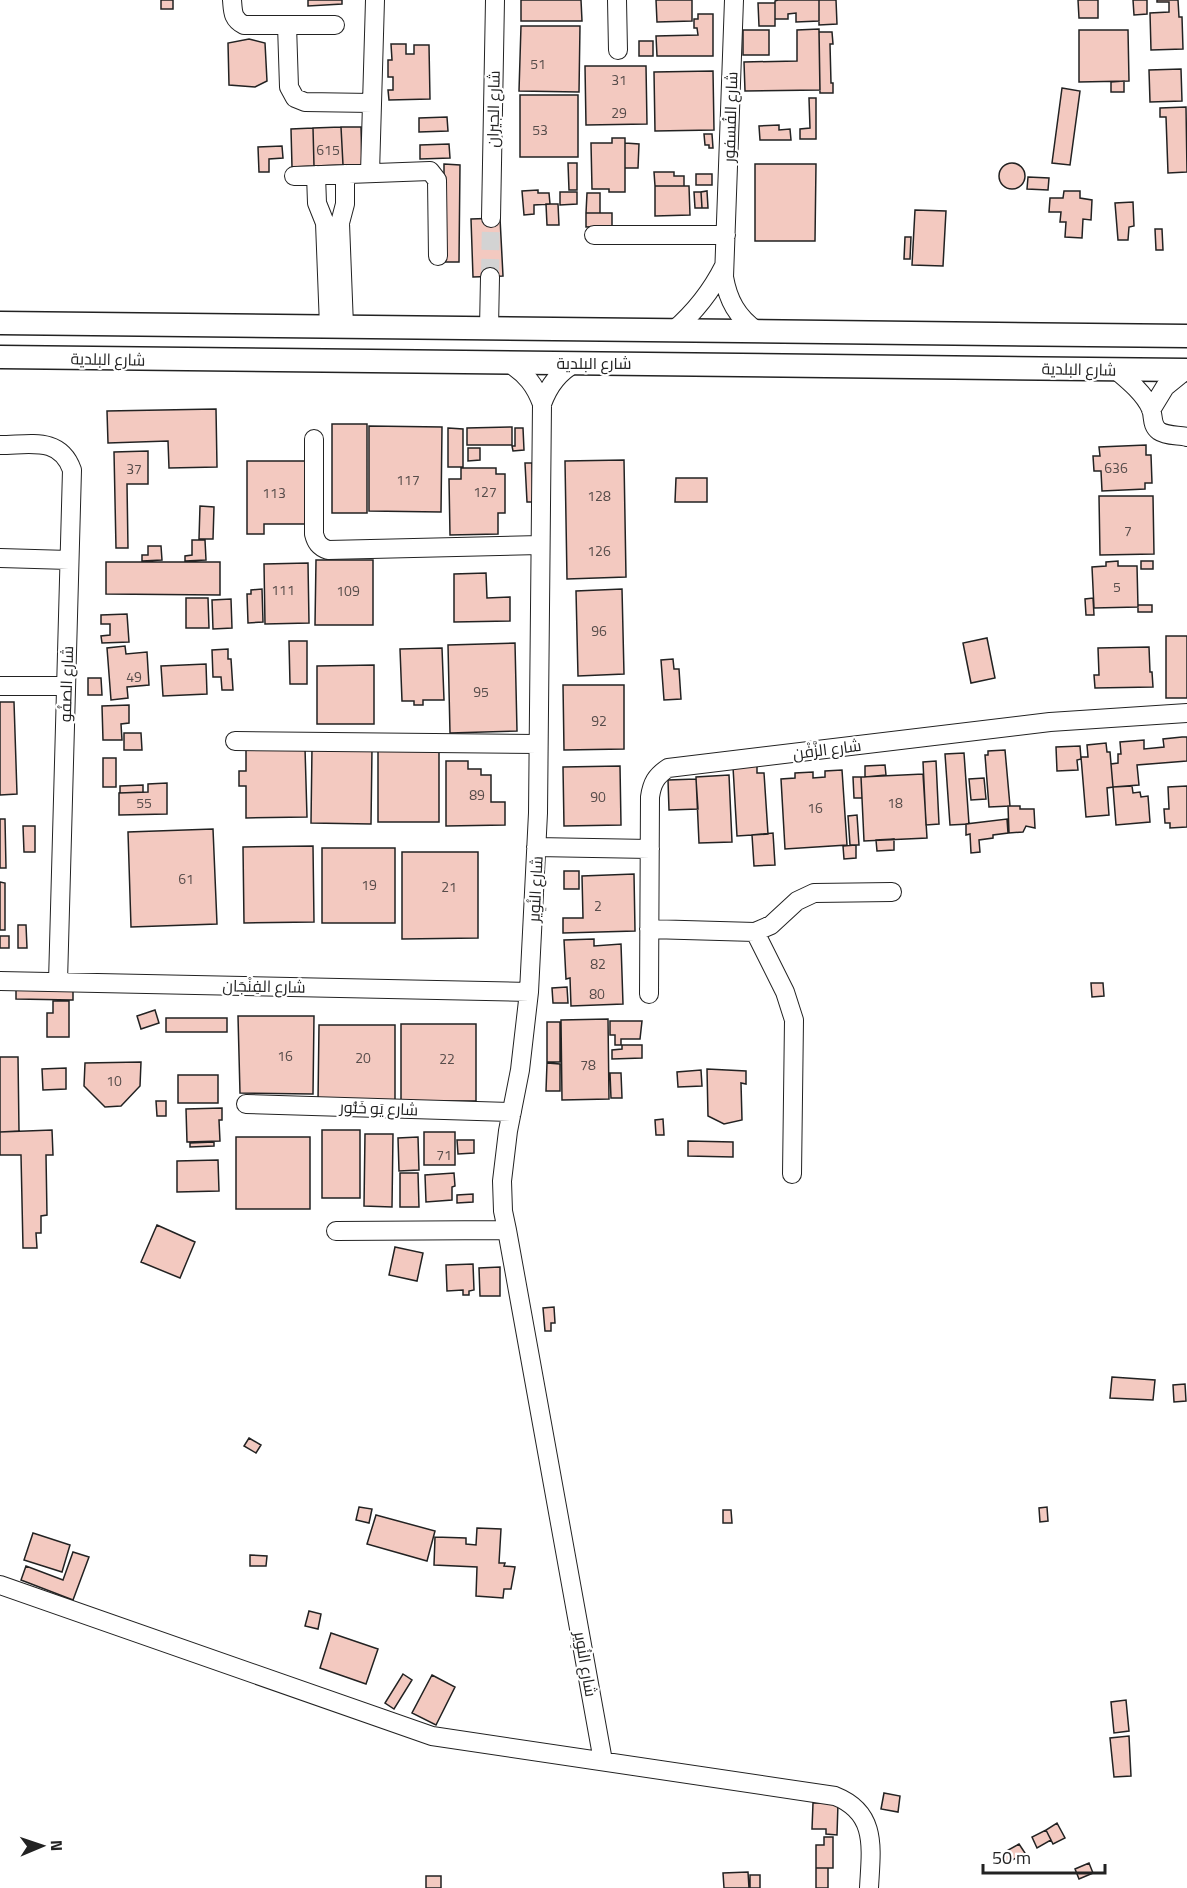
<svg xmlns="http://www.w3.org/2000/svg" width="1187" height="1888" viewBox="0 0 1187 1888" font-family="'Titillium Web',Cairo,sans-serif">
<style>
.building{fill:#f3c9c0;stroke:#222;stroke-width:1.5}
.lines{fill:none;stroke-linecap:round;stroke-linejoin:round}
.minor-tunnel{stroke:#d3d3d3;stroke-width:18;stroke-dasharray:18 9;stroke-linecap:butt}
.minor-casing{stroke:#222;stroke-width:20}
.major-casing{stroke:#222;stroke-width:25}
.minor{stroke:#fff;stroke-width:18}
.major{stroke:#fff;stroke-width:22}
.labels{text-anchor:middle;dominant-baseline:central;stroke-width:4.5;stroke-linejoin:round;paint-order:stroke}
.number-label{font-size:14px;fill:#564c4a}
.street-label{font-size:16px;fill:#222;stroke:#fff}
</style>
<rect width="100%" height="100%" fill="#fff"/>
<path class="building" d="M161 0H173V9H161Z
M308 0H342V4L308 6Z
M521 0H581L582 21H521Z
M656 0H692V21L657 22Z
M778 0H819V21L796 22V13L788 14V19H775V1Z
M819 0H836L837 24 819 25Z
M1078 0H1098V18H1079Z
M1133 0H1147V14L1134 15Z
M1157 0H1178L1179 17H1182L1183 49 1151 50 1150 13 1169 12V2H1157Z
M758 3H775V26H759Z
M698 14H713V56H657L656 36 698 35 697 28H694V19H698Z
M521 26H580L579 92 519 91Z
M819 29 820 90 745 91 744 62 797 61V30Z
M743 30H769V55H743Z
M1079 30H1128L1129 81 1079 82Z
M819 32H832L833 44H830L831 83H833V93H820Z
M249 39 265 43 267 81 255 87 229 85 228 43Z
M639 41H653V56H639Z
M391 44H406V54H414V45H429L430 99 389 100 388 90H393V77H388V60H392Z
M585 66H646L647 124 586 125Z
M1181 69 1182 101 1150 102 1149 70Z
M713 71 714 130 655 131 654 72Z
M1124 81V92H1111V82Z
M1062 88 1080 91 1070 165 1052 163Z
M520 95H578V157H520Z
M809 98H816V139H800V129L810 128Z
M1186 107 1187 172 1168 173 1166 117H1160V108Z
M447 117 448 131 419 132V118Z
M779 125V130L790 129 791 140H760L759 126Z
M341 127H361L362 165H343Z
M341 127 343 165 314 166 313 128Z
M313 128 314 166 292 167 291 129Z
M704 134H712L713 148H709V145H705Z
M612 138H625V192H609V189H592L591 143H612Z
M625 143 639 144 638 168H625Z
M449 144 450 158 420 159V145Z
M282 146 283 158 269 159V172H259L258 147Z
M568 163H577V190H569Z
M999 176a13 13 0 1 1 26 0a13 13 0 1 1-26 0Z
M444 164 460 165 459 262H444Z
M755 164H816L815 241H755Z
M654 172H674V176H684V186H655Z
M696 174H712V185H696Z
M1028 177 1049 178 1048 190 1027 189Z
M655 186H689L690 215 655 216Z
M538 190V193H549L550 204 534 205V214L524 215 522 191Z
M707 191 708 208H702L701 192Z
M1064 191H1080V198L1092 200 1091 220 1083 219 1082 238 1065 237 1066 222H1060L1061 212H1049L1050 198H1063Z
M560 192H577V204L560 205Z
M694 192H701L702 208H695Z
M587 193H600V213H586Z
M1133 202 1134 226 1129 227 1128 240H1118L1115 203Z
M546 204H558L559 225H547Z
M915 210 946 211 943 266 912 265Z
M586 213H612V226L586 227Z
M500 218 503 276 473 277 471 219Z
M1155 229H1162L1163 250H1156Z
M905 237H911L910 259H904Z
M216 409 217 467 169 468 168 441 108 443 107 411Z
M332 424H367V513H332Z
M369 426 442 427 441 512 369 511Z
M512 427V445H467V428Z
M448 428 463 429V467H448Z
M515 428H523L524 450 513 451 512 446H515Z
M1146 445V455H1151L1152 483H1145V489L1102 491 1101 471H1094L1093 456H1100L1099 447Z
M468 448H480V460L468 461Z
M148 451V484H127L128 548H116L114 452Z
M624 460 626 577 567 579 565 461Z
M247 461H307V524H264V534H247Z
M525 463H532L533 502H527Z
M461 468H496V474H505V513H498V534L450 535 449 479H461Z
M676 478H707V502H675Z
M1099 496H1153L1154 554 1100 555Z
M200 506 214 507 213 539H199Z
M192 540H205L206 560 185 561V556L192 555Z
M148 546H161L162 560 142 561V555H148Z
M316 560H373V625H315Z
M1118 561V566H1137L1138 607 1094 608 1092 567 1106 566V562Z
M1141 561H1153V569H1141Z
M106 562H220V595L106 594Z
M308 563 309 623 265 624 264 564Z
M486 573 487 598 510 597V621L454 622V574Z
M262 589 263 622 248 623 247 594H251V590Z
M622 589 624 674 578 676 576 591Z
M186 598H208L209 628H186Z
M1093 598 1094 615H1086L1085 599Z
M231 599 232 628 213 629 212 600Z
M1138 605H1152V612H1138Z
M127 614 129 642 102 643 101 636 110 635V624H101V615Z
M1166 636H1187V698H1166Z
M987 638 995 678 971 683 963 643Z
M289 641H307V684H290Z
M515 643 517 731 450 733 448 645Z
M125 646 126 654 147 652 149 685 127 687 128 698 111 700 107 648Z
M1149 647 1150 672H1152L1153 687 1095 688 1094 675H1099L1098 648Z
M442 648 444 700H423V705H414V701H402L400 649Z
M228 649V659H231L233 690H222L221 677H213L212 650Z
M673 659 674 669H679L681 699 664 700 661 660Z
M206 664 207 694 163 696 161 666Z
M374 665V724H317V666Z
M88 678H101L102 695H88Z
M563 685H624V749L564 750Z
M0 702H14L17 794 0 795Z
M129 705V723L121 724 122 740H103L102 706Z
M124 733H141L142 750H124Z
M1182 737H1187V761L1137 765 1139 785 1113 787 1111 764 1118 763V754H1121L1120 742 1144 740V749L1164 747 1163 739Z
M1106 743 1107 752H1110L1113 787 1107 788 1109 815 1086 817 1081 757H1088L1087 745Z
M1080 746 1081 759 1077 760 1078 770 1057 771 1056 747Z
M378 747 439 748V822H378Z
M305 748 307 817 246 818V786H239V771H246V749Z
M312 748 372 749 371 824 311 823Z
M1005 750 1010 806 989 807 985 755H988V751Z
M964 753 969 824 950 825 945 754Z
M103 758H116V787H103Z
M446 761H468V769H481V775H491V802H505V825L446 826Z
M936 761 939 824 926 825 923 762Z
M885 765 886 775 865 777V766Z
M620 766 621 825 564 826 563 767Z
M757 766V773H764L768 834 737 836 733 767Z
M842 770 847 845 785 849 781 779 795 778V773L813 772V778L825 777V771Z
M923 774 927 838 864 841 861 777Z
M729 775 732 842 699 843 696 777Z
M853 777H861L862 798H854Z
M984 778 986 799 971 800 969 779Z
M696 779 698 809 669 810 668 780Z
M167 783V814L119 815V793L148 792V784Z
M143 785V792L120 793V786Z
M1132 786 1133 793 1140 792 1141 797 1148 796 1150 822 1116 825 1113 787Z
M1187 786V827L1170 828V823H1165L1164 809H1169L1168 787Z
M1008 806H1020V809H1034L1035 828 1026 826 1023 832 1009 833Z
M857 815 859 845H850L848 816Z
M0 819H5L6 868H0Z
M1007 819 1008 833 993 835V838L979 840 980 852 971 853 970 834 966 835V824Z
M23 826H35V852H24Z
M213 829 217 924 131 927 128 832Z
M773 833 775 865 754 866 752 835Z
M894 839V850L877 851 876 840Z
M856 845V858L844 859 843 846Z
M313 846 314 922 244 923 243 847Z
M322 848H395V923H322Z
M402 852H478V938L402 939Z
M564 871H579V889H564Z
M634 874 635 931 563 933V918H583L582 876Z
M0 882 5 883V930H0Z
M18 925H26L27 948H18Z
M0 936H9V948H0Z
M594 939V946L621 944 623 1004 571 1006 570 978 566 979 564 940Z
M1091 983H1103L1104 996 1092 997Z
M567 987 568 1003H553L552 988Z
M16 990 73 991V1000L16 999Z
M53 1001H69V1037H47V1013H53Z
M155 1010 159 1023 141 1029 137 1016Z
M238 1016H314L313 1094 240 1093Z
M166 1018H227V1032H166Z
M608 1019 609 1099 562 1100 561 1020Z
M610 1021H642L640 1039H621V1045H615V1035H610Z
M547 1022H560V1062H547Z
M401 1024H476V1101H401Z
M319 1025H395V1102H318Z
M622 1045H642V1058L612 1059V1050L622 1049Z
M0 1057H18L19 1131 0 1132Z
M141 1062 140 1086 121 1106 105 1107 84 1086 85 1063Z
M547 1063 560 1064V1091H546Z
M66 1068V1089L43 1090 42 1069Z
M707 1069 746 1071V1084L741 1083 742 1120 724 1124 708 1116Z
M701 1070 702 1086 678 1087 677 1072Z
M610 1073H621L622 1098H611Z
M178 1075H218V1103H178Z
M156 1101H166V1116H157Z
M222 1108V1120H219L220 1141 187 1142 186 1109Z
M663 1119 664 1135H656L655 1120Z
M52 1130 53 1155H46L47 1215 41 1216V1233H36L37 1248H23L21 1155H0V1132Z
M322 1130H360V1198H322Z
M424 1132H455V1165H424Z
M365 1134H393L392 1207 364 1206Z
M236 1137H310V1209H236Z
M418 1137 419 1170 399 1171 398 1138Z
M457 1140H474V1153L458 1154Z
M688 1141 733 1142V1157L688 1156Z
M214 1142V1146L190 1147V1143Z
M218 1160 219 1191 177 1192V1161Z
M400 1173H418L419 1207H400Z
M454 1173 455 1186 452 1187V1200L426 1202 425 1175Z
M473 1194V1202L457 1203V1195Z
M157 1225 195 1242 180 1278 141 1262Z
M395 1247 423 1253 417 1281 389 1275Z
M473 1264 474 1290 469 1291V1295H463V1290L447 1291 446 1265Z
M500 1267V1296H480L479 1268Z
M554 1307 555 1323H551V1331H545L543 1308Z
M1112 1377 1155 1380 1153 1400 1110 1398Z
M1185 1384 1186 1401 1174 1402 1173 1385Z
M249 1438 261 1445 256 1453 244 1446Z
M359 1507 372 1509 369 1523 356 1520Z
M1047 1507 1048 1521 1040 1522 1039 1508Z
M723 1510H731L732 1523H723Z
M376 1515 435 1531 427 1561 367 1544Z
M477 1528 501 1529 499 1563H505L504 1566 515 1567 511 1589H504L503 1598 476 1596 477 1567 434 1565 435 1537 466 1538V1544L476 1545Z
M33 1533 70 1545 62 1572 24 1560Z
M73 1552 89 1557 73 1600 21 1580 26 1566 63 1580Z
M250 1555 267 1556 266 1566H250Z
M309 1611 321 1614 318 1629 305 1626Z
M331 1633 378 1649 366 1684 320 1668Z
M403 1674 412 1680 394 1709 385 1703Z
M432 1675 455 1687 436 1725 412 1713Z
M1126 1700 1129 1731 1114 1733 1111 1702Z
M1129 1736 1131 1776 1114 1777 1110 1738Z
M884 1793 900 1796 898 1812 881 1809Z
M813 1803H838L837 1835 826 1834V1829H812Z
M1057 1823 1065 1838 1053 1844 1046 1830Z
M1046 1830 1051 1840 1037 1848 1032 1837Z
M824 1837H833V1868H816V1845H824Z
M1019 1844 1025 1853 1007 1863 1001 1854Z
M1089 1863 1093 1873 1079 1879 1075 1869Z
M816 1868H828V1888H816Z
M748 1872 749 1888H724L723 1873Z
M750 1875H760V1888H750Z
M426 1876H441V1888H426Z"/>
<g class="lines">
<path class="minor-tunnel" d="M490 277 491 218"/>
<g class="minor-casing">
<path id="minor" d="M232 0C233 11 232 19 244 25H335
M617 0 618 50
M734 0 724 277C728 300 737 317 757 331
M287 25 289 87 295 98 305 102 372 103
M370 173 375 0
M316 175 317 203 325 223 329 326
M294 176 430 171 437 180 438 256
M491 218 495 0
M594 235H726
M344 326 340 223 345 204V174
M489 328 490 277
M673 331C695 312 711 292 724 266
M577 362C559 372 549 385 542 404L538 813 529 992 520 1070 508 1131 502 1181 503 1211 507 1230 603 1761
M509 363C526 374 535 385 542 404
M1116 370C1128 380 1145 394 1151 409 1154 417 1151 425 1159 431 1166 436 1179 435 1187 437
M1151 410 1165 387 1186 370
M314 439V534C316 542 319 547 328 550L540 545
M0 445C30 445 60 436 72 470L58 982
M0 558 69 560
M0 686H66
M235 741 538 744
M536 847 650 849
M649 929 755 932 771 925 797 901 814 893 892 892
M755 932 785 992 794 1020 792 1174
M0 981 529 992
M649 994 650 797C652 783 656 776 668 768L1050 722 1187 713
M246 1104 512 1112
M336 1231 507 1230
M0 1585 432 1736 835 1796C878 1813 871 1849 869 1888"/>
</g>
<g class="major-casing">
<path id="major" d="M0 323 1187 336
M0 357 1187 370"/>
</g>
<use href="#minor" class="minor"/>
<use href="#major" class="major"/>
</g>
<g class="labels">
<g class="number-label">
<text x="538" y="63">51</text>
<text x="619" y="79">31</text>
<text x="619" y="112">29</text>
<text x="540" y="129">53</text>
<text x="328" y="149">615</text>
<text x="1116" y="467">636</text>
<text x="134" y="468">37</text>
<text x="408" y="479">117</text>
<text x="485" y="491">127</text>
<text x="274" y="492">113</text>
<text x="599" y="495">128</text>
<text x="1128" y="530">7</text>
<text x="599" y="550">126</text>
<text x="1117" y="586">5</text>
<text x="283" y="589">111</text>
<text x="348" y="590">109</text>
<text x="599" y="630">96</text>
<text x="134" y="676">49</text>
<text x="481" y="691">95</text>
<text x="599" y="720">92</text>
<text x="477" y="794">89</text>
<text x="598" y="796">90</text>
<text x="144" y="802">55</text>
<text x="895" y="802">18</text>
<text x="815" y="807">16</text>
<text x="186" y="878">61</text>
<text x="369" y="884">19</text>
<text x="449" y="886">21</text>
<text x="598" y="905">2</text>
<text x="598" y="963">82</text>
<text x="597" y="993">80</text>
<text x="285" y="1055">16</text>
<text x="363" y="1057">20</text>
<text x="447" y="1058">22</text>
<text x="588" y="1064">78</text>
<text x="114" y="1080">10</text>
<text x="444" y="1154">71</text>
</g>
<g class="street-label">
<text transform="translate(493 109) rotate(-89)">شارع الجيران</text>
<text transform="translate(730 117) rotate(-88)">شارع الفُسفور</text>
<text transform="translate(108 359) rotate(1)">شارع البلدية</text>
<text x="594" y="363">شارع البلدية</text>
<text transform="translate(1079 369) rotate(1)">شارع البلدية</text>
<text transform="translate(66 684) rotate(-88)">شارع الصفُو</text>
<text transform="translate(827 749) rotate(-7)">شارع الزَّفْن</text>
<text transform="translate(535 889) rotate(-87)">شارع النُوِير</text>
<text transform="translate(264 986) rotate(1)">شارع الفِنْجَان</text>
<text transform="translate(379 1108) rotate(2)">شارع يَو خَنُّور</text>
<text transform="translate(586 1664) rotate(80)">شارع النُوِير</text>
</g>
</g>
<g transform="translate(42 1846) rotate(88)" stroke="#ffffff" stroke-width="4.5" paint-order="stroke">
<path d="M0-4.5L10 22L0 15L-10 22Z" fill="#222222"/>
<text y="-9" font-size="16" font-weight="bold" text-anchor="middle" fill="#222222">N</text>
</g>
<path d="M983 1864v9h122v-9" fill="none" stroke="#222222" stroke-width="3"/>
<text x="992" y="1864" font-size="18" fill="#222222" stroke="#ffffff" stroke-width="4.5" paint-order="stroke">50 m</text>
</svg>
